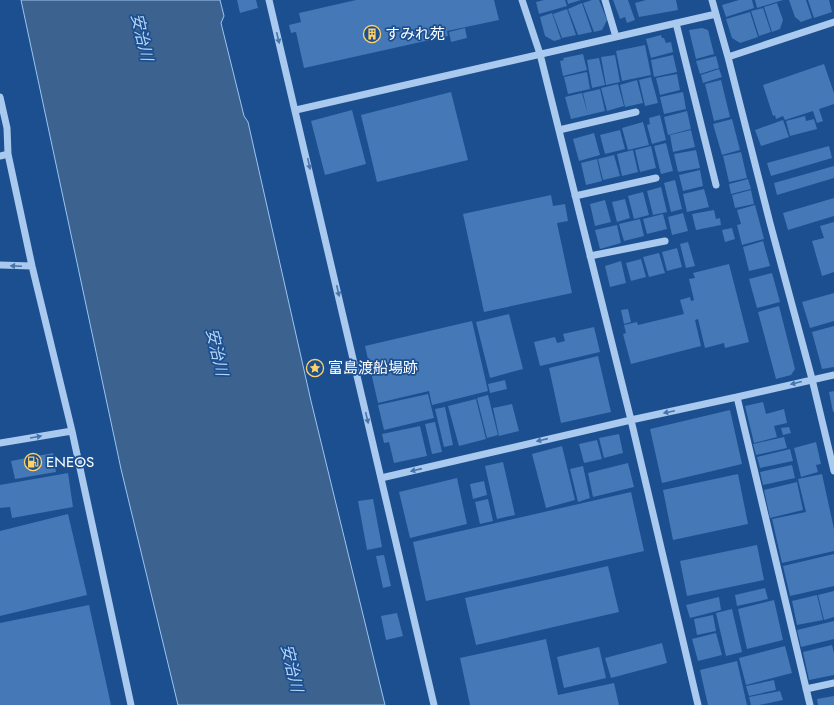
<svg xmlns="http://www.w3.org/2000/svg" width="834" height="705" viewBox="0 0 834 705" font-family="Jost,'Noto Sans JP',sans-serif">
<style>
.water{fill:#3c6290;stroke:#9cc4f0}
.building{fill:#4478b7}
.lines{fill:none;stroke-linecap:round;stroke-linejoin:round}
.minor{stroke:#a9c9ee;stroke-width:7}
.oneway{fill:#4674ac}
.labels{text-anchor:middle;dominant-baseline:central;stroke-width:3.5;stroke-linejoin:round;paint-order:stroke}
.poi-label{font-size:15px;fill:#fff;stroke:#1b4f8f;text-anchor:start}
.water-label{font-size:16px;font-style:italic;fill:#b5d3f5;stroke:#1b4f8f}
</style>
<rect width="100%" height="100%" fill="#1b4f8f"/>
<path class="water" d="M21 0H220L224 16 221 23 244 116 248 122 311 401 385 705H178L121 469Z"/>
<path class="building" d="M237 0H256L258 8 240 13Z
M356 0H494L499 20 447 31 448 36 304 68 296 32 291 33 289 25 301 22 299 13Z
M544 0H565L567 6 539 14 536 2Z
M567 0H581L568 4Z
M592 0H599L607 20 602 30 594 32 583 3Z
M613 0H628L635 20 627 23 625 17 620 19Z
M646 0H676L678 10 639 17 635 3Z
M739 0H752L754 8 726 17 722 5Z
M755 0H783L757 8Z
M789 0H806L812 18 801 22 795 17Z
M808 0H829L832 12 814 18Z
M582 3 592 32 578 35 568 9Z
M777 3 783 20 780 29 772 32 764 7Z
M763 8 771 32 759 36 751 11Z
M567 9 576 35 562 38 553 14Z
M750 12 758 37 740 43 732 38 726 19Z
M552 13 561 39 554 41 545 36 540 17Z
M465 28 467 38 451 42 449 32Z
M702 28 708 30 714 54 696 59 689 30Z
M661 35 662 38H664L666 43 671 42 673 52 651 58 646 39Z
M645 45 651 75 622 81 616 51Z
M583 54 587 70 563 76 560 61 564 60 563 58Z
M615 55 620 82 606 85 601 57Z
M673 55 677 72 654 77 651 60Z
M716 56 719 68 700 74 696 61Z
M599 58 605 85 592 88 587 60Z
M824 64 834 93V104L819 109 823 121 817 123 813 111 785 120 783 116 776 119 775 115 773 116 763 85Z
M719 69 722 77 703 83 701 75Z
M587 72 590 89 568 94 564 77Z
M677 74 680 90 660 95 656 78Z
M651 77 658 103 645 106 639 80Z
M637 80 643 103 625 107 620 85Z
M721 80 730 117 714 121 705 84Z
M618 84 624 106 607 111 601 88Z
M600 89 605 111 588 115 583 93Z
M451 92 468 160 377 182 361 115Z
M683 92 686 109 664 114 660 97Z
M582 93 588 115 571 119 565 97Z
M352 110 366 164 325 175 311 121Z
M687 111 691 129 668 135 664 117Z
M660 115 666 140 652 144 647 125 650 124 649 118Z
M805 116 806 121 814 119 817 129 790 136 786 121Z
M732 119 740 150 722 155 713 124Z
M783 120 789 137 761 146 755 130Z
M643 122 649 145 628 150 622 128Z
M620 130 625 149 605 154 600 135Z
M691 130 695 147 673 152 670 135Z
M594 133 600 155 579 161 573 139Z
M666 143 673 171 661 174 654 146Z
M651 146 656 168 640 172 635 150Z
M829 146 832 158 771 176 767 163Z
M633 150 638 172 622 176 617 154Z
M696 150 700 168 678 172 674 154Z
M741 152 747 178 729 182 723 156Z
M614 155 620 176 603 180 598 159Z
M597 159 602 181 586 185 581 163Z
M834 166V178L777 195 774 183Z
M700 170 703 186 683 191 679 175Z
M748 179 751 189 731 194 729 184Z
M675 180 682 209 671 212 664 183Z
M661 187 667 212 653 215 647 191Z
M704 189 709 207 687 212 683 194Z
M751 190 754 204 735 208 732 195Z
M643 192 649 215 634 219 628 196Z
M551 195 553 206 565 204 568 221 557 223 572 293 484 312 463 214Z
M834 198V216L788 230 783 213Z
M625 199 630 218 617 222 612 202Z
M605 200 611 222 595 226 590 204Z
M755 205 764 239 742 245 737 225 741 224 737 210Z
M714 210 716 219 720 218 721 225 696 230 692 214Z
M683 213 688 231 672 235 668 217Z
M663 214 667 229 647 234 643 219Z
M640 219 644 236 624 241 619 224Z
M834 222V272L822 276 812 241 824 238 820 226Z
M617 225 621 243 600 249 595 230Z
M732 228 735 239 725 242 722 230Z
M763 241 770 266 749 271 743 247Z
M688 242 695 266 686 268 680 244Z
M677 248 682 267 667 271 662 252Z
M659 253 665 273 649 277 643 257Z
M641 259 646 277 631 281 626 263Z
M621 261 626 283 610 287 605 266Z
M729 264 749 342 725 348 724 343 705 348 698 319 695 320 701 346 631 364 623 334 626 333 624 325 637 322 638 325 684 314 680 300 690 297 691 301 694 300 689 279 695 278 693 273Z
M772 273 780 302 757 308 749 279Z
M834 293V321L810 328 802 302Z
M779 306 795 369 791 375 776 379 758 312Z
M628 309 631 322 624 324 621 310Z
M509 314 523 369 490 378 476 322Z
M472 321 488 391 432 405 429 391 378 403 365 346Z
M834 326V367L822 369 812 332Z
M594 327 600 352 540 366 534 342 555 337 557 343 565 341 563 334Z
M598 356 611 412 561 423 549 368Z
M505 380 507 389 490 393 488 384Z
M834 391V412H833L829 392Z
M428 394 434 418 384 430 378 405Z
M488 395 498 435 487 438 477 398Z
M476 399 486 439 459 446 448 406Z
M763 402 766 414 784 409 787 423 774 426 777 437 754 443 745 406Z
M512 404 519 431 499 436 493 408Z
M445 407 453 445 444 447 435 409Z
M730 410 742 464 662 483 650 429Z
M435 422 442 452 432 454 425 424Z
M420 426 427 456 394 463 389 442 384 443 382 434Z
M789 427 791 433 783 435 781 428Z
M619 434 623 453 604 458 599 438Z
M784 437 787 448 756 455 753 444Z
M597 440 602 459 584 463 579 444Z
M816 442 821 464 816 465 818 472 801 477 794 448Z
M562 446 575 500 546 508 532 454Z
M790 449 793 461 760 468 757 457Z
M53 453 56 472 15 479 11 461Z
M503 462 515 515 497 519 485 466Z
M628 463 634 487 593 497 588 473Z
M792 465 795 478 763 485 760 472Z
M583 466 590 498 578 502 570 469Z
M68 473 73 507 12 518 10 507 0 508V485Z
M738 474 748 524 673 540 663 490Z
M822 474 834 529V551L782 563 772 519 806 512 798 479Z
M457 478 467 524 410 538 399 492Z
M484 481 487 495 473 499 470 484Z
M797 482 803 510 770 518 764 490Z
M631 492 644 551 426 601 413 542Z
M373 499 382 547 367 550 358 501Z
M488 499 493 521 480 524 475 502Z
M68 514 87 595 0 616V531Z
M757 545 764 580 687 596 680 561Z
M834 554V586L790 596 783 566Z
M384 555 391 586 383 588 376 556Z
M608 566 619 612 476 645 465 598Z
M765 588 768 599 737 606 735 595Z
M834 591V617L824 620 818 595Z
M817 595 823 620 797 625 792 601Z
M719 597 721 610 690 618 686 605Z
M774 600 783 640 747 649 738 609Z
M89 605 111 705H0V623Z
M732 609 742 652 726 656 716 613Z
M397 613 403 636 386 640 381 616Z
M713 615 716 631 697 635 694 619Z
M834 621V639L801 647 797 630Z
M716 633 722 655 698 661 692 639Z
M546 639 558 695 614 683 619 705H470L460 658Z
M662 643 667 663 611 678 605 658Z
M832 645 834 653V675L809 680 803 652Z
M785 646 792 673 746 685 739 658Z
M599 647 606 678 564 688 557 657Z
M737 661 747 705H708L700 670Z
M774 680 776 690 749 696 746 686Z
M780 691 783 700 759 705H751L749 697Z
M834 696V705H818L817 699Z"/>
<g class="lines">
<path class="minor" d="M269 0 434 705
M522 0 540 54 631 420 698 705
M605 0 616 37
M712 0 728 57 770 223 812 379 834 471
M676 23 716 185
M728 57 834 22
M0 97 7 128 8 154 32 266 72 431 131 705
M296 110 716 14
M559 130 636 112
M0 156 8 154
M575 196 656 178
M590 256 665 241
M0 265 32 266
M737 397 810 705
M0 443 72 431
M381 478 631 420 737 397 834 375
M806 689 834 683"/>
</g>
<defs><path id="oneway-solid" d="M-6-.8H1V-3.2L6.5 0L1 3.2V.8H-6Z"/></defs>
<g class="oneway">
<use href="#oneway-solid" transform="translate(278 38) rotate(76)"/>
<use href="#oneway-solid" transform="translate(309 164) rotate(77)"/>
<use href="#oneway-solid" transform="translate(16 266) rotate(-177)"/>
<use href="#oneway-solid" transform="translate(338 291) rotate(77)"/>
<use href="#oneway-solid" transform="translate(796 383) rotate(166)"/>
<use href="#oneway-solid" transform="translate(669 412) rotate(168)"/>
<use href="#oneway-solid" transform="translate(367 418) rotate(77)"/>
<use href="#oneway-solid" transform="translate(36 437) rotate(-10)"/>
<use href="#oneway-solid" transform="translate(542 440) rotate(167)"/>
<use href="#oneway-solid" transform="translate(416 470) rotate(167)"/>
</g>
<defs>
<g id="building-ring" transform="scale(0.9)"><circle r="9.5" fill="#1b4f8f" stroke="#ffd166" stroke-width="1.5"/><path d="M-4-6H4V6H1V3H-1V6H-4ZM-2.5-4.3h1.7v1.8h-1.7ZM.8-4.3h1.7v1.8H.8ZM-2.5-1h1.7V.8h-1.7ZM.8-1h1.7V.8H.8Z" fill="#ffd166"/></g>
<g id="sight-ring" transform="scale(0.9)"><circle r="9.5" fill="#1b4f8f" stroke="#ffd166" stroke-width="1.5"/><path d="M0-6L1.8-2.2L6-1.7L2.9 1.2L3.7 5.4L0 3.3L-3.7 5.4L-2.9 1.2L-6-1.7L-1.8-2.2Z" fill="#ffd166"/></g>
<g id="fuel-ring" transform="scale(0.9)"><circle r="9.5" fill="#1b4f8f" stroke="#ffd166" stroke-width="1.5"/><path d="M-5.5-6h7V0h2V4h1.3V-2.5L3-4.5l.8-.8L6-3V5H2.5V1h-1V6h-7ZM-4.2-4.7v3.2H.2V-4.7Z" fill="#ffd166"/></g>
</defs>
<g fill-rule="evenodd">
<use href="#building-ring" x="372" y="34"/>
<use href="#sight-ring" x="315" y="368"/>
<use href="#fuel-ring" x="33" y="462"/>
</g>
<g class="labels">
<g class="poi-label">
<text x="385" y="34">すみれ苑</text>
<text x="328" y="368">富島渡船場跡</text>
<text x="46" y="462">ENEOS</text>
</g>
<g class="water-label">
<text transform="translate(142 37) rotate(77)">安治川</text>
<text transform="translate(217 352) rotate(77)">安治川</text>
<text transform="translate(292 668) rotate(77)">安治川</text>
</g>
</g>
</svg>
